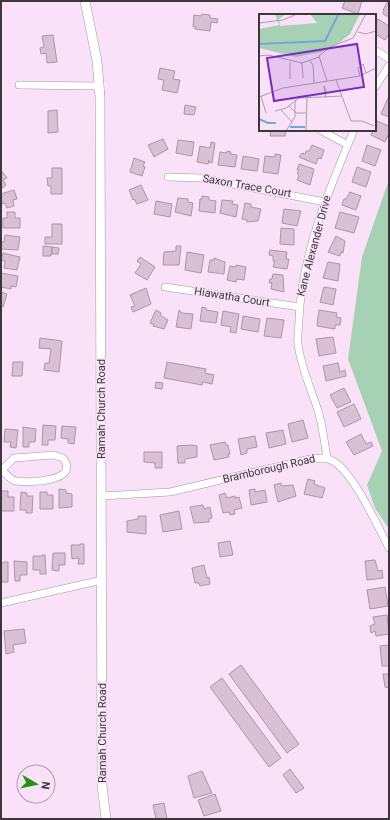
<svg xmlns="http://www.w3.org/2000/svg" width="390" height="820" viewBox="0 0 390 820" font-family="Roboto,sans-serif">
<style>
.green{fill:#a7d1b5}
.building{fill:#dac0d4;stroke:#ad94a7}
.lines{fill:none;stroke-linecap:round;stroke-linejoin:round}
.street-casing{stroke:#a892a7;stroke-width:8}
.secondary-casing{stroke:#a892a7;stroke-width:10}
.street{stroke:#fff;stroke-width:7}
.secondary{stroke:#fff;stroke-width:9}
.labels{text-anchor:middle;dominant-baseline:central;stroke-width:3;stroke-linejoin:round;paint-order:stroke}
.street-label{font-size:11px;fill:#3e353e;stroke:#f9e1f8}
.inset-river{fill:none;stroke:#76a6d8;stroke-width:2}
.inset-road{fill:none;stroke:#ae9cae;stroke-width:1}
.view{fill:#7b2cbf;fill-opacity:0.15;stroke:#7b2cbf;stroke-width:2}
.inset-edge{fill:none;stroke:#3e353e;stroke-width:2}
</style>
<rect width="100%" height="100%" fill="#f9e1f8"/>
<path class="green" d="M389 180V529L375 508 367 485 382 451 348 359 362 257Z"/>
<path class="building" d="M345 1H362L358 14 342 8Z
M388 1H389V17L383 14 384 10H383Z
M202 14 210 15V18L218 19 217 23 211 22 210 31 195 29 196 27H193L194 15 201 16Z
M378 19 389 26V34L385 40 375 34V25Z
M53 35 57 62 47 63 46 53 41 54 40 48 44 47 42 36Z
M160 68 175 71 173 79 180 80 177 93 162 90 164 80 158 79Z
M388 98 389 99V117L381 114Z
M185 105 196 107 194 115 184 114Z
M57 110 58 132 48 133V111Z
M377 121 389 126V133L385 142 371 135 373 130H375Z
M271 130H286L285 136H270Z
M163 139 168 149 154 157 148 145Z
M178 140 194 142 192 156 176 153Z
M211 142 215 143 212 163 209 162V160L208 164 197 162 200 146 210 148Z
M312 145 324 150 321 159 318 158 316 164 299 157 302 153 305 154 306 151H309Z
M367 145 381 150 375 166 362 161Z
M227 151 231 152 230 154 237 155 235 167 218 165 220 152 227 153Z
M275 154 281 155 278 174 263 172 265 156 275 157Z
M243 156 259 159 257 171 241 169Z
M134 158 145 162 143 166 145 167 142 176 130 172Z
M299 164 314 169 310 185 297 180 299 176 297 173 299 171 297 170Z
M357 167 371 172 366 187 352 182Z
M52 168H62V194H51V186H48L47 178H52Z
M1 170 7 178 3 180 6 185 1 189Z
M141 185 148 200 137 204 134 199 133 200 129 190Z
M14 190 17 199 13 200 14 206 7 208 5 203 2 204 1 194Z
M350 192 361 196 356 210 342 205 344 199H346Z
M202 196 209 197V200L216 201 215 213 199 211 200 199H202Z
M178 198 188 199V202L193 203 191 216 175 212Z
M222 200 233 201 232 204 238 205 236 217 220 213Z
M156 201 172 204 170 217 154 214Z
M245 203 251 204V207L261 209 258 221 247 222V220L242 219Z
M284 209 301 211 297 226 282 223Z
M7 212H15V218H20V228H3V218H7Z
M340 212 359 217 354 233 335 228Z
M52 224H62V244H45V237H52Z
M281 228 294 229V245L280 244Z
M5 235 20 237 18 250 1 249V242H4Z
M336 236 345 241 343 253 341 252 340 256 328 252Z
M43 246 52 247 51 256H43Z
M176 246H181L179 265H163L164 252 176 251Z
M52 247 59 248 58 254H52Z
M270 250 287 252 286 259H289L287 269 273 267 275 261H273V256L269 255Z
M187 252 204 255 201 273 185 270Z
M3 253 20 257 17 270 4 268 5 261 1 260Z
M140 257 155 267 147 280 135 273 141 264 137 261Z
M214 258 225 262 224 274 208 272 210 260H214Z
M328 262 340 264 338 281 323 278Z
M236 265 246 267 244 280 237 279 236 282 227 280 230 266 236 267Z
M1 273 18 276 16 287 11 286V289L1 287Z
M273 274 283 275 284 292 271 289 272 283H269L270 279H272Z
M324 287 336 289 333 305 320 302Z
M146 288 151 304 133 312 131 307 135 306 130 295Z
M1 292 7 294 3 307 1 306Z
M202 307 206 308V310L218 312 216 323 200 321Z
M156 310 161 313 160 315 168 320 164 329 153 326 154 325 150 323Z
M179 310 182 313 193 314 191 329 176 327Z
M319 310 337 313 336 317 341 318 340 325H335V329L317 326Z
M223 311 239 314 236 333 230 332 231 327 221 325Z
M243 316 260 319 258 332 241 329Z
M267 318 284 320 281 338 264 336Z
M333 337 336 353 319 356 316 339Z
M40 338 62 341 59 372 44 370 45 363H49L51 349 39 348Z
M13 362H23L22 376H12Z
M167 362 206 369 205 373 214 375 212 384 203 382 202 385 164 378Z
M338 363 340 372 345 370 346 376 326 381 323 366Z
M156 382 163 383 162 389 155 388Z
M344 388 351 402 337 408 330 395Z
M354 404 361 419 344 427 337 412Z
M303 420 308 438 292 442 288 424Z
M43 425 56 426 55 440H48V445H42Z
M62 426 76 427 74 444 68 443V439L61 438Z
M23 427 36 429 35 442H29V447H23Z
M5 429 18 430 16 448 10 447 11 442H4Z
M283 430 286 444 269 448 266 433Z
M361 434 366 444 371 442 373 446 354 455 346 442Z
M255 436 257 447 247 449V453L241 455 238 439Z
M225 442 226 445H228L230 454H228L229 457 214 460 210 445Z
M192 445 197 446V457L185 459V463H178L177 446Z
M144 452H162V468H155V463L144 462Z
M308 479 315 481 314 484 325 488 322 498 304 494Z
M281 483 282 486 293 485 296 496 278 502 274 485Z
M59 489 66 490V493L72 494V507L59 508Z
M255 489V492L265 490 267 502 251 505 249 490Z
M1 491H8V497H14V511H1Z
M21 492 27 493V496H33L32 513H26V510H20Z
M40 492H47V495H53V509H40Z
M225 493 227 498 235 496V498L239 497 242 508 234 510 235 514 230 515 229 512 223 513 219 495Z
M203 505 204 509 210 507 212 518 209 519V522L194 523 190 507Z
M179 511 182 529 163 532 160 515Z
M138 516H146V534L127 532V521L138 519Z
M230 541 233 555 220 557 218 543Z
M80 544H84V564H78L79 558 72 559 71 545H80Z
M53 553H65V565H59V571L52 570Z
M42 555H45L46 574H40V570H33V556H42Z
M375 560 378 571 382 570 383 578 367 580 365 561Z
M14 561 27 562V575H20V581H15Z
M4 562H8V582H2L1 577V564Z
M204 565 207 578 209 577 210 584 200 586 199 583H195L192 568Z
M385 587 388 606 370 609 367 590Z
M387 615 389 634 376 636 375 631 371 633 370 626 375 624 373 617Z
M24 629 26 643 13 645 14 652 6 654 4 631Z
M389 645V666H382L380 646Z
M241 665 299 744 287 753 229 674Z
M383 674H389V691V688L385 687Z
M222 678 281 758 269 767 210 687Z
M290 769 304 788 296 793 283 775Z
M202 771 212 793 194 798 188 776Z
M215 794 221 811 204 816 198 800Z
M164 803 167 819H156L153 805Z"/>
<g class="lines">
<g class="street-casing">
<path id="street" d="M375 50 389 59
M19 85 100 86
M375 87 389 66
M320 130 348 145
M168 177 201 178 325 202
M165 287 300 307
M327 459C325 444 323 429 319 414 312 390 301 369 298 344 297 336 299 327 299 319 302 254 329 189 354 130
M1 470C6 473 10 480 16 481 28 483 81 482 63 458L54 455 14 458 2 470
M102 496 170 492 310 459C318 458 324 457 331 460 352 469 378 527 389 548
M1 603 102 580"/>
</g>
<g class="secondary-casing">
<path id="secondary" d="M85 1 97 61 100 97 102 785 106 819"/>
</g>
<use href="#street" class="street"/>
<use href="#secondary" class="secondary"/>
</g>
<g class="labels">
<g class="street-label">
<text transform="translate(247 186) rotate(10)">Saxon Trace Court</text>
<text transform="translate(314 246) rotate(-75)">Kane Alexander Drive</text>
<text transform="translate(232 297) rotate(9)">Hiawatha Court</text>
<text transform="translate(101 409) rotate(-90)">Ramah Church Road</text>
<text transform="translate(269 469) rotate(-13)">Bramborough Road</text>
<text transform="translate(102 733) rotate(-90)">Ramah Church Road</text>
</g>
</g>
<g transform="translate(259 14)">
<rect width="117" height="117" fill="#f9e1f8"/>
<path d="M16 0H27L20 5 21 12 58 9 51 0H101L91 20 81 28 62 38 37 43 0 34V15L20 11Z" fill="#a7d1b5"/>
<path class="inset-river" d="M0 30 66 27 79 1M0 105 9 109H17M31 113H46"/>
<path class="inset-road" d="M0 9 24 6 38 0M99 18 107 20 117 17M0 42 9 41 43 49 60 43M51 47 54 51 55 69M43 49 44 64M101 62 99 54 104 50 107 59M31 65V48M77 66 92 107H103L115 112M68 67 60 42 71 33 94 24 107 0M67 79 65 72 67 84M2 82 7 99M0 83 24 74 101 62 117 54M30 92 37 99H47M22 96 33 108M16 97 27 94 40 84 83 82M27 117 36 103V86M47 117 48 84"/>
<path class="view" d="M98 30 105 73 15 87 8 44Z"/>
<rect width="117" height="117" class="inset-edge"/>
</g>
<rect width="390" height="820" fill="none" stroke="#3e353e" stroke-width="4"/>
<g transform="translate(36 784) rotate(99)"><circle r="19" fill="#f9e1f8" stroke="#ae9cae"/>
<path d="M0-3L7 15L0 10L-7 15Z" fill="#279014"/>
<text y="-6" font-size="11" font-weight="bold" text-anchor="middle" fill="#3e353e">N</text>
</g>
</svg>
